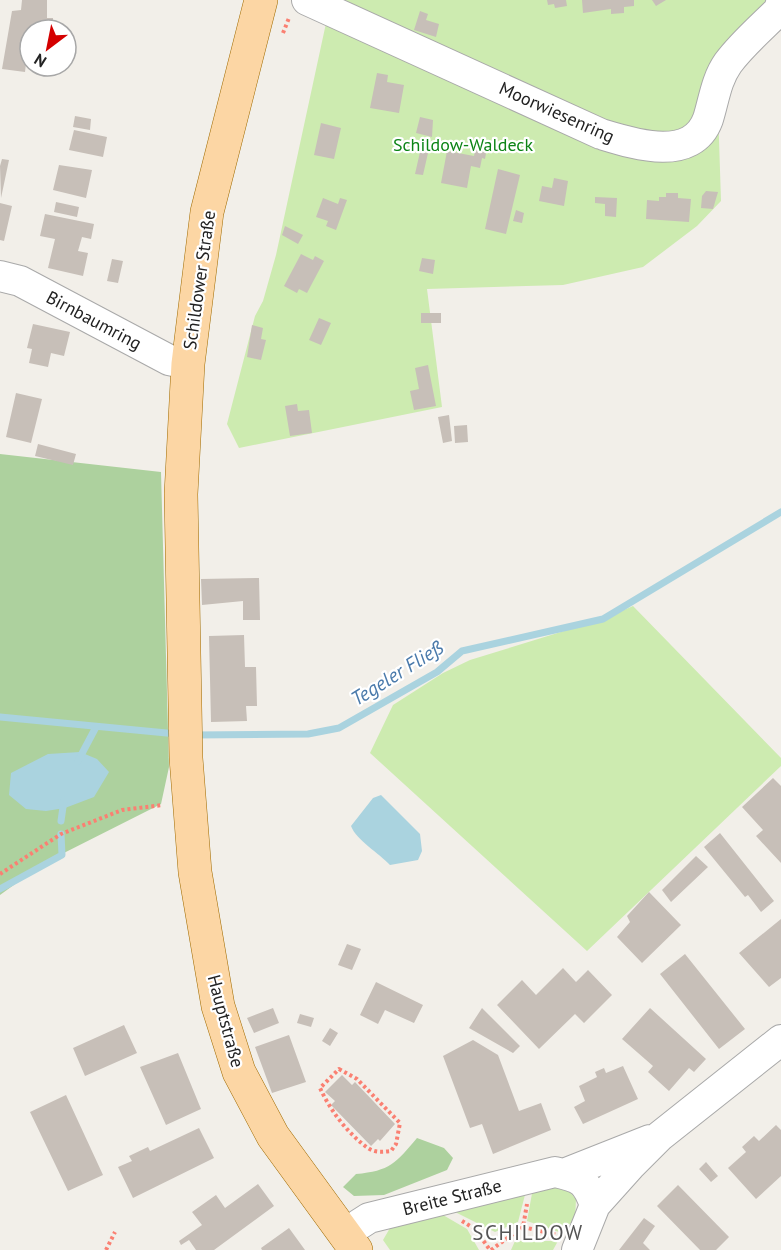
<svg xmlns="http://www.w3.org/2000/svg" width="781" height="1250" viewBox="0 0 781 1250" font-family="'PT Sans',sans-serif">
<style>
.grass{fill:#cdebb0}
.forest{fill:#add19e}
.water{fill:#aad3df}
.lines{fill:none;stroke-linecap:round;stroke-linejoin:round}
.stream{stroke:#aad3df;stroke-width:7}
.building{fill:#c7bfb8}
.minor-casing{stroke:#a9a9a9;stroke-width:32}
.major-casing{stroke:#a06b00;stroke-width:34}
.path{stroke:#fa8072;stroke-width:4;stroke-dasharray:3 3;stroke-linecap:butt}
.minor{stroke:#fff;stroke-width:30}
.major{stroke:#fcd6a4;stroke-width:33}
.labels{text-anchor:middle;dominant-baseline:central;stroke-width:4.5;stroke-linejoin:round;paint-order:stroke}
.street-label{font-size:18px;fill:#222;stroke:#fff}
.park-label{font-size:18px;fill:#0c8416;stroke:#fff}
.water-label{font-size:20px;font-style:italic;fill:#4a7aab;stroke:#fff}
.quarter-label{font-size:21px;letter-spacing:1.5px;fill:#555;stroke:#fff}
</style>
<rect width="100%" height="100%" fill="#f2efe9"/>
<path class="grass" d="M331 0H781L717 78 721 201 697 226 643 267 563 285 427 289 442 407 239 448 227 424 255 316 263 301 276 255Z
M633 606 781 758V766L587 951 370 753 393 705 443 673 470 660 603 619Z
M557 1187 569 1191 576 1199 575 1220 559 1232 527 1221 533 1188Z
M526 1191 518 1222 495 1232 455 1212Z
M443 1215 467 1229 479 1250H390L383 1240 390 1228Z
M515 1241H558L553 1250H511Z"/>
<path class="forest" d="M0 454 161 472 169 767 161 804 44 863 0 895Z
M417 1138 444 1148 453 1158 447 1170 384 1195 354 1196 343 1187 356 1174C390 1171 396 1163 417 1138Z"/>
<path class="water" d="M80 752 97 759 109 772 94 797 65 808 46 811 26 809 9 795 11 773 48 754Z
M381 795 420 834 422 851 418 860 390 865C379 853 356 840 351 826L373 798Z"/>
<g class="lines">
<path class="stream" d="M0 717 177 734
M194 735 308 734 339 728 437 672 462 651 603 619 781 512
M78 761 96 727
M61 821 64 800
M0 889 62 855 61 834"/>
</g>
<path class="building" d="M22 0H47V18H53V30H30L25 72 2 69 12 11 21 10Z
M547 0H566L567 6 555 8 554 4 548 5Z
M582 0H634V6L624 7V13L611 14V9L583 13Z
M652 0H666L656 6Z
M420 11 428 14 426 20 439 24 436 37 414 30Z
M377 73 388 75 387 82 404 85 399 113 370 108Z
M75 116 91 119 90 130 73 127Z
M420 117 433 120 432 137 416 133Z
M321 123 341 128 334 159 314 155Z
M74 130 107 137 103 157 69 150Z
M477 140 488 142 485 159 482 158 480 168 471 166 467 188 441 183 447 151 474 156Z
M420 152 428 153 423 175 415 174Z
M2 159 9 160 1 198 0 166Z
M59 165 92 170 86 198 53 190Z
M498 169 520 175 506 234 485 229Z
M554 178 568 181 564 206 539 201 542 186 552 188Z
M706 191 718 192 713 209 701 208 702 196Z
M666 193H678V198L691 199 689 222 646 219 647 200 659 201V197H666Z
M595 197 617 198 616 217 605 216V204L595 203Z
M323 198 338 204 340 198 347 200 336 230 326 226 328 221 316 217Z
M56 202 79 207 77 217 54 212Z
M0 203 12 206 4 241 0 240Z
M516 210 524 213 522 223 513 221Z
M45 214 94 224 91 239 82 237 78 251 88 253 83 276 48 268 55 239 40 236Z
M285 226 303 235 298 244 282 235Z
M301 254 313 260 315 256 324 261 307 293 299 289 297 293 284 286Z
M422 258 435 260 433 274 419 271Z
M112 259 123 261 118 283 107 281Z
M421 313H441V323H421Z
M319 318 331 323 321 345 309 340Z
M33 324 70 332 64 356 51 353 48 367 29 363 32 349 27 348Z
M252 325 263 328 261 339 266 340 261 360 247 357Z
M428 365 436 406 414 410 410 391 419 389 415 368Z
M16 393 42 399 31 443 6 437Z
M297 404 298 411 309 410 312 433 290 436 285 406Z
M449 415 452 441 443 443 438 417Z
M467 425 468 442 455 443 454 426Z
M38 444 76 454 73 465 35 456Z
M259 578 260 620H243V601L202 605 201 579Z
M244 635 245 667H256L257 706H246L247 721 211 722 209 636Z
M773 778 781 786V863L756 836 763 830 742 807Z
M720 833 774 901 761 912 748 895 745 897 704 847Z
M696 856 708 867 671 902 662 890Z
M649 892 681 925 642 963 617 937 630 922 627 916Z
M781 919V978L769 987 739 953Z
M347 944 361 949 352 970 338 965Z
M685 954 745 1029 719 1049 660 974Z
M563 968 576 982 588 970 612 995 584 1023 575 1014 539 1049 497 1005 522 980 536 995Z
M376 982 423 1005 414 1023 385 1010 378 1024 360 1015Z
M273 1008 279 1023 254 1033 247 1018Z
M482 1008 520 1046 513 1053 469 1028Z
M650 1008 706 1059 694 1072 689 1068 669 1091 648 1072 653 1066 622 1039Z
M300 1014 314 1018 311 1027 297 1023Z
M124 1025 137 1053 85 1076 73 1048Z
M330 1028 338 1033 330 1046 322 1041Z
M289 1035 306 1082 272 1093 255 1047Z
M473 1040 498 1055 519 1111 541 1103 551 1130 493 1154 482 1124 470 1128 443 1056Z
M178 1053 201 1109 166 1125 140 1067Z
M623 1066 638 1099 583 1124 574 1107 585 1101 579 1086 597 1077 595 1072 604 1068 606 1073Z
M342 1075 352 1085 355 1082 395 1124 380 1141 378 1139 371 1146 331 1105 335 1101 325 1092Z
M66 1095 103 1175 68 1191 30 1112Z
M776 1125 781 1130V1176L756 1199 728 1168 746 1152 742 1147 754 1136 759 1141Z
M199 1128 214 1158 133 1198 118 1167 132 1161 129 1156 148 1147 150 1151Z
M706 1162 718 1176 711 1182 699 1169Z
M258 1184 274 1206 214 1250H196L189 1240 181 1245 179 1241 202 1225 192 1212 216 1195 225 1208Z
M678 1185 729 1237 716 1250H700L657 1206Z
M644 1218 655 1226 643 1243 650 1250H619Z
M289 1228 305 1250H262L261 1248Z"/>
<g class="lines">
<g class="minor-casing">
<path id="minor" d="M307 0 601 134C634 144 692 163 708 119 714 100 716 80 728 63 742 44 762 27 779 10L781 3
M0 276 20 281 169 360 188 364
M564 1174 650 1140
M344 1234 369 1218 555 1172C581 1178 586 1180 595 1205
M577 1250 595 1205 630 1166 660 1136 781 1040"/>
</g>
<g class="major-casing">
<path id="major" d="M261 0 207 212 188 364 181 494 186 758 195 872 218 1006 239 1072 273 1136 356 1250"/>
</g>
<path class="path" d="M283 33 289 18
M0 874 61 834 122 810 163 805
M339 1069 357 1079 400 1123 396 1144 391 1151C383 1152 375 1153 368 1148 348 1134 330 1110 320 1088Z
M462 1221 475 1229 490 1250
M523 1227 558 1235
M106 1250 115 1232
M491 1250 523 1227 527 1204"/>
<use href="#minor" class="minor"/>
<use href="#major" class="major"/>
</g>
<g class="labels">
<g class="street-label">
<text transform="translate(557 112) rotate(24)">Moorwiesenring</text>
<text transform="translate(199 280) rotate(-82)">Schildower Straße</text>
<text transform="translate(94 320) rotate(28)">Birnbaumring</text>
<text transform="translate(226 1021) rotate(75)">Hauptstraße</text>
<text transform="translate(452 1197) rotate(-14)">Breite Straße</text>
</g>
<g class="park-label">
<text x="463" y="144">Schildow-Waldeck</text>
</g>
<g class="water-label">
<text transform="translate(397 673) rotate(-32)">Tegeler Fließ</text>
</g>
<g class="quarter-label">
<text x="528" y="1232">SCHILDOW</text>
</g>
</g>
<g transform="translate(48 48) rotate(212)"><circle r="28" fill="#ffffff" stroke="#a7a7a7" stroke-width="1.5"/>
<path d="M0-4.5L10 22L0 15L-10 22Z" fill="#d40000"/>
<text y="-9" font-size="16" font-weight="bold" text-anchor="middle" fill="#222222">N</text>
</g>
</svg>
